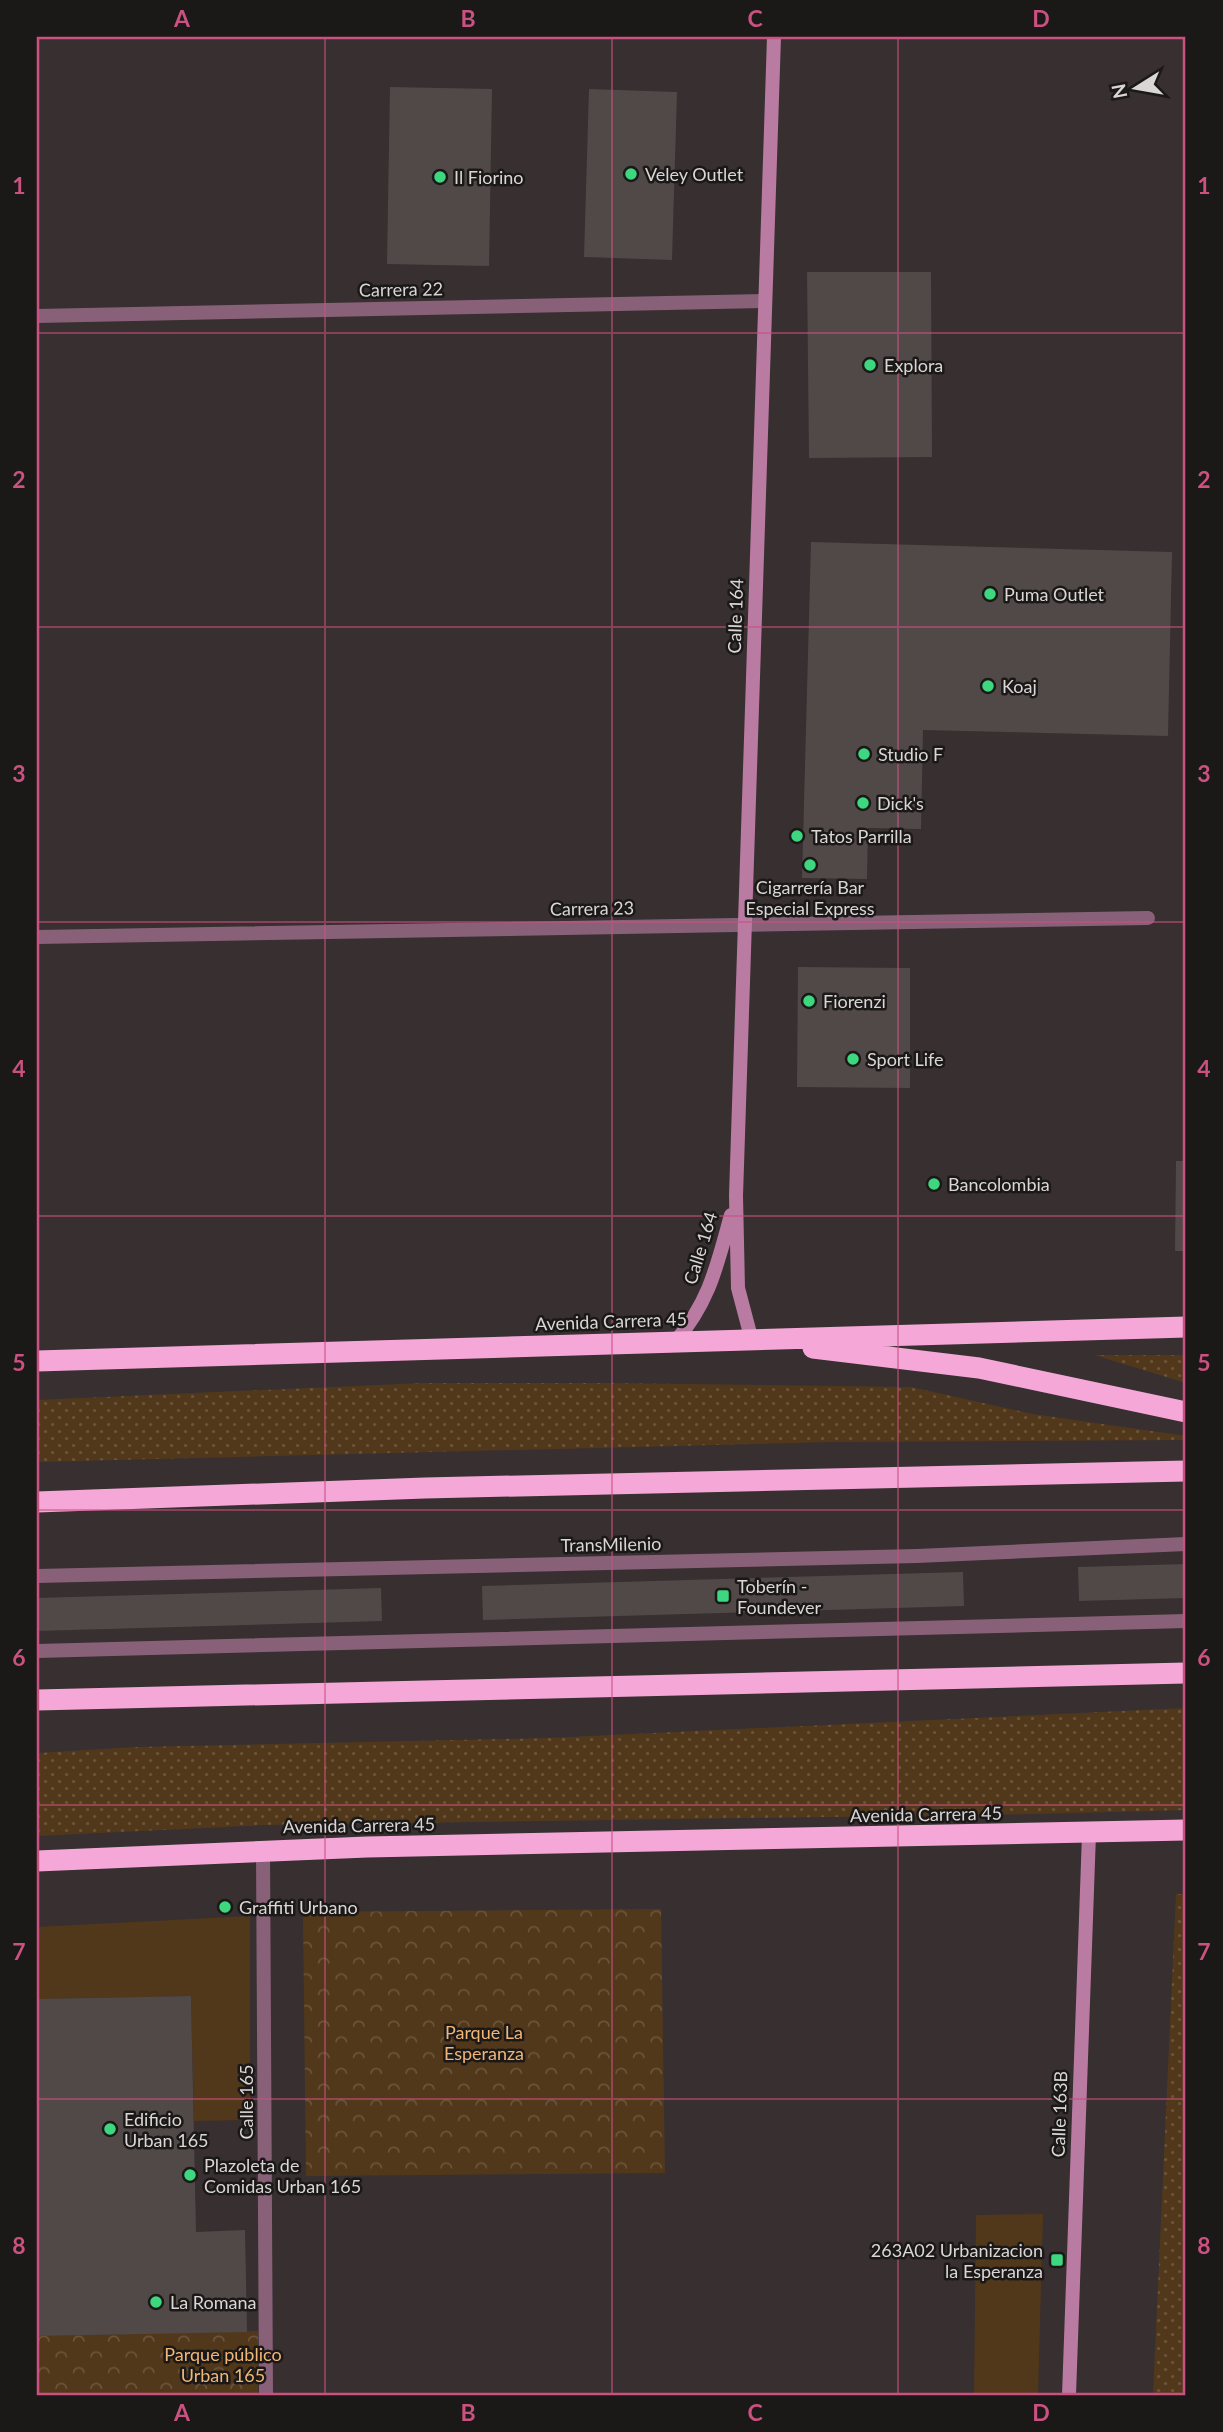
<svg xmlns="http://www.w3.org/2000/svg" width="1223" height="2432" viewBox="0 0 1223 2432" font-family="Lato,sans-serif">
<style>
.grass{fill:url(#grass-dots)}
.forest{fill:url(#forest-crowns)}
.garden{fill:#52381b}
.building{fill:#514947}
.lines{fill:none;stroke-linecap:round;stroke-linejoin:round}
.lane{stroke:#886179;stroke-width:14}
.street{stroke:#886179;stroke-width:14}
.secondary{stroke:#b97ba2;stroke-width:14}
.highway{stroke:#f5a8d8;stroke-width:21}
.grid{fill:none;stroke:#ca5180;stroke-width:2;stroke-opacity:0.55}
.poi-dot{fill:#3cd77e;stroke:#1b1818;stroke-width:2.5}
.labels{text-anchor:middle;dominant-baseline:central;stroke-width:5;stroke-linejoin:round;paint-order:stroke}
.poi-label{font-size:18px;fill:#dbd6d6;stroke:#1b1818;text-anchor:start}
.street-label{font-size:18px;fill:#dbd6d6;stroke:#1b1818}
.park-label{font-size:18px;fill:#f1b676;stroke:#1b1818}
.neatline{fill:none;stroke:#ca5180;stroke-width:2.5}
.grid-label{font-size:23px;text-anchor:middle;font-weight:bold;fill:#ca5180}
</style>
<defs>
<pattern id="grass-dots" width="8" height="8" patternUnits="userSpaceOnUse" patternTransform="scale(1.75)"><rect width="8" height="8" fill="#52381b"/><path d="M2 2h.1M6 6h.1" fill="none" stroke="#6a543b" stroke-width="1.8" stroke-linecap="round"/></pattern>
<pattern id="forest-crowns" width="20" height="18" patternUnits="userSpaceOnUse" patternTransform="scale(1.75)"><rect width="20" height="18" fill="#52381b"/><path d="M2 6a3 3 0 1 1 6 0M12 15a3 3 0 1 1 6 0" fill="none" stroke="#6a543b"/></pattern>
</defs>
<rect width="100%" height="100%" fill="#372f30"/>
<path class="grass" d="M1094 1355H1186V1383Z
M423 1383H606L911 1387 1033 1414 1186 1436V1440L832 1442 37 1462V1400Z
M1186 1708V1810L1033 1814 264 1825 37 1836V1753L137 1747 548 1738Z
M1176 1894H1186V2395H1153Z"/>
<path class="forest" d="M661 1909 665 2173 306 2176 303 1912Z
M258 2331V2395H37V2336Z"/>
<path class="garden" d="M250 1916V2120L194 2121 191 1996 37 1999V1927Z
M1043 2214 1038 2395H974L976 2215Z"/>
<path class="building" d="M390 87 492 89 489 266 387 264Z
M589 89 677 92 672 260 584 257Z
M807 272H931L932 457 809 458Z
M811 542 1172 552 1168 736 923 730 921 829 868 828 867 879 802 878Z
M798 967 910 968V1088L797 1087Z
M1176 1161H1186V1251H1175Z
M1186 1564V1598L1079 1601 1078 1567Z
M963 1572 964 1606 483 1620 482 1586Z
M381 1588 382 1621 37 1631V1598Z
M191 1996 196 2232 245 2230 247 2332 37 2336V1999Z"/>
<g class="lines">
<path class="lane" d="M37 1576 917 1556 1186 1544
M37 1651 1186 1621"/>
<path class="street" d="M37 316 765 301
M37 937 1148 918
M263 1850 266 2395"/>
<path class="secondary" d="M752 1341 738 1288 736 1196 774 37
M675 1342C710 1301 717 1265 731 1215
M1069 2395 1089 1834"/>
<path class="highway" d="M813 1348 979 1368 1186 1412
M37 1361 1186 1327
M37 1502 425 1488 1186 1471
M37 1700 1186 1673
M37 1861 367 1847 1186 1830"/>
</g>
<path class="grid" d="M325 37V2395M612 37V2395M898 37V2395M37 333H1186M37 627H1186M37 922H1186M37 1216H1186M37 1510H1186M37 1805H1186M37 2099H1186"/>
<g class="poi-dot">
<circle cx="631" cy="174" r="7"/>
<circle cx="440" cy="177" r="7"/>
<circle cx="870" cy="365" r="7"/>
<circle cx="990" cy="594" r="7"/>
<circle cx="988" cy="686" r="7"/>
<circle cx="864" cy="754" r="7"/>
<circle cx="863" cy="803" r="7"/>
<circle cx="797" cy="836" r="7"/>
<circle cx="810" cy="865" r="7"/>
<circle cx="809" cy="1001" r="7"/>
<circle cx="853" cy="1059" r="7"/>
<circle cx="934" cy="1184" r="7"/>
<rect x="716" y="1589" width="14" height="14" rx="3.5"/>
<circle cx="225" cy="1907" r="7"/>
<circle cx="110" cy="2129" r="7"/>
<circle cx="190" cy="2175" r="7"/>
<rect x="1050" y="2253" width="14" height="14" rx="3.5"/>
<circle cx="156" cy="2302" r="7"/>
</g>
<g class="labels">
<g class="poi-label">
<text x="645" y="174">Veley Outlet</text>
<text x="454" y="177">Il Fiorino</text>
<text x="884" y="365">Explora</text>
<text x="1004" y="594">Puma Outlet</text>
<text x="1002" y="686">Koaj</text>
<text x="878" y="754">Studio F</text>
<text x="877" y="803">Dick's</text>
<text x="811" y="836">Tatos Parrilla</text>
<text x="810" y="887" text-anchor="middle">Cigarrería Bar<tspan x="810" dy="21">Especial Express</tspan></text>
<text x="823" y="1001">Fiorenzi</text>
<text x="867" y="1059">Sport Life</text>
<text x="948" y="1184">Bancolombia</text>
<text x="737" y="1586">Toberín -<tspan x="737" dy="21">Foundever</tspan></text>
<text x="239" y="1907">Graffiti Urbano</text>
<text x="124" y="2119">Edificio<tspan x="124" dy="21">Urban 165</tspan></text>
<text x="204" y="2165">Plazoleta de<tspan x="204" dy="21">Comidas Urban 165</tspan></text>
<text x="1043" y="2250" text-anchor="end">263A02 Urbanizacion<tspan x="1043" dy="21">la Esperanza</tspan></text>
<text x="170" y="2302">La Romana</text>
</g>
<g class="street-label">
<text transform="translate(401 289) rotate(-1)">Carrera 22</text>
<text transform="translate(735 616) rotate(-88)">Calle 164</text>
<text transform="translate(592 908) rotate(-1)">Carrera 23</text>
<text transform="translate(700 1248) rotate(-73)">Calle 164</text>
<text transform="translate(611 1321) rotate(-2)">Avenida Carrera 45</text>
<text transform="translate(611 1544) rotate(-1)">TransMilenio</text>
<text transform="translate(926 1814) rotate(-1)">Avenida Carrera 45</text>
<text transform="translate(359 1825) rotate(-1)">Avenida Carrera 45</text>
<text transform="translate(246 2102) rotate(-90)">Calle 165</text>
<text transform="translate(1059 2114) rotate(-88)">Calle 163B</text>
</g>
<g class="park-label">
<text x="484" y="2032">Parque La<tspan x="484" dy="21">Esperanza</tspan></text>
<text x="223" y="2354">Parque público<tspan x="223" dy="21">Urban 165</tspan></text>
</g>
</g>
<rect width="1223" height="2432" fill="none" stroke="#1b1818" stroke-width="77"/>
<g transform="translate(1136 88) rotate(259)" stroke="#1b1818" stroke-width="5" paint-order="stroke">
<path d="M0-5L12 26L0 18L-12 26Z" fill="#dbd6d6"/>
<text y="-10" font-size="19" font-weight="bold" text-anchor="middle" fill="#dbd6d6">N</text>
</g>
<rect x="38" y="38" width="1146" height="2356" class="neatline"/>
<g class="grid-label">
<text x="182" y="27">A</text>
<text x="468" y="27">B</text>
<text x="755" y="27">C</text>
<text x="1041" y="27">D</text>
<text x="19" y="194">1</text>
<text x="1204" y="194">1</text>
<text x="19" y="488">2</text>
<text x="1204" y="488">2</text>
<text x="19" y="782">3</text>
<text x="1204" y="782">3</text>
<text x="19" y="1077">4</text>
<text x="1204" y="1077">4</text>
<text x="19" y="1371">5</text>
<text x="1204" y="1371">5</text>
<text x="19" y="1666">6</text>
<text x="1204" y="1666">6</text>
<text x="19" y="1960">7</text>
<text x="1204" y="1960">7</text>
<text x="19" y="2254">8</text>
<text x="1204" y="2254">8</text>
<text x="182" y="2421">A</text>
<text x="468" y="2421">B</text>
<text x="755" y="2421">C</text>
<text x="1041" y="2421">D</text>
</g>
</svg>
